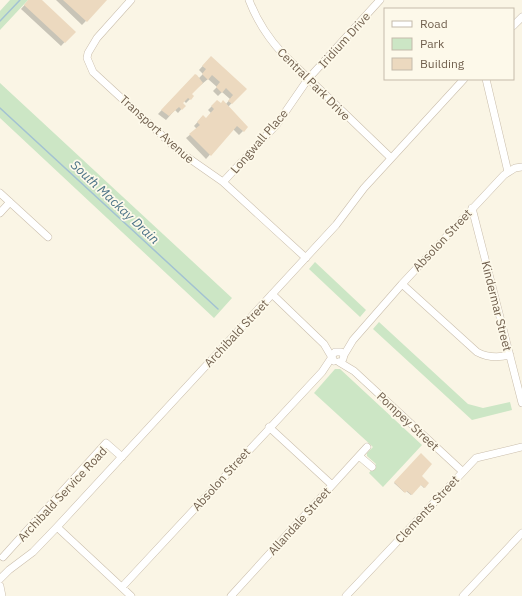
<svg xmlns="http://www.w3.org/2000/svg" width="522" height="596" viewBox="0 0 522 596" font-family="'IBM Plex Sans',sans-serif">
<style>
.green{fill:#cce6c5}
.shadow{fill:#0003}
.lines{fill:none;stroke-linecap:round;stroke-linejoin:round}
.stream{stroke:#a3c2d2;stroke-width:1.5}
.building{fill:#ecd9bf}
.minor-casing{stroke:#cabeac;stroke-width:8}
.minor{stroke:#fff;stroke-width:7}
.labels{text-anchor:middle;dominant-baseline:central;stroke-width:3.5;stroke-linejoin:round;paint-order:stroke}
.street-label{font-size:12px;fill:#705f4d;stroke:#fdf9ea}
.water-label{font-size:13px;font-style:italic;fill:#4c7387;stroke:#fdf9ea}
</style>
<rect width="100%" height="100%" fill="#faf5e5"/>
<path class="green" d="M10 0H28L0 30V11Z
M0 83 232 298 214 318 0 118Z
M315 262 366 310 360 317 309 269Z
M379 322 468 404 483 408 510 402 512 410 472 420 373 329Z
M335 369H340L422 445 383 487 369 473 376 464 367 456V453L373 447 314 393Z"/>
<path class="shadow" d="M29 0H40L74 32 61 46 21 9Z
M56 0H106L82 25Z
M211 57 245 89 228 107 247 127 239 135 233 129 206 159 186 138 197 129 194 126 203 116 206 119 211 113 208 110 217 101 220 104H226L230 99 222 92 218 96 213 91 217 87 208 79 190 94 193 96 186 103 184 101 182 103 184 106 178 113 175 110 166 120 158 114 195 75 199 78 203 74 199 70Z
M421 455V476L428 483 424 488 420 484 411 495 406 491 404 492 394 483Z"/>
<g class="lines">
<path class="stream" d="M0 21 20 0
M0 108 218 309"/>
</g>
<path class="building" d="M28 0H42L76 32 65 43 24 5Z
M63 0H107L87 22Z
M211 56 247 89 232 104 228 101 233 95 226 88 222 93 216 87 220 82 212 75 208 80 202 74 206 69 202 66Z
M195 74 197 75 203 83 192 94 194 96 191 100 188 98 183 103 186 106 182 110 179 107 169 116 161 110Z
M217 100 221 103 223 100 248 127 244 132 237 126 211 156 189 134 200 125 197 122 203 115 206 118 214 109 211 106Z
M421 453 432 464 422 476 429 483 425 488 421 485 412 495 407 491 405 493 394 482Z"/>
<g class="lines">
<g class="minor-casing">
<path id="minor" d="M131 0 97 38 88 53 87 58 93 72 180 152 223 182 306 258
M249 0C257 21 268 38 283 54L391 158
M513 26 522 17
M486 79 508 172
M223 182 277 124 308 79 380 0
M0 193 48 237
M472 208 522 403
M0 213 10 202
M402 284 477 352C488 358 498 358 510 355
M272 294 324 344 334 361
M344 355 353 340 402 284 504 175 515 168 522 167
M332 356 335 352H341L344 355 343 359
M339 362 354 371 462 471
M269 427 332 485
M359 456 372 467
M57 527 131 596
M3 557 106 443 122 457
M0 579 9 570 33 552 57 527 336 225 364 188 464 79
M0 586 2 596
M122 587 322 372 332 357
M231 596 367 447
M346 596 476 458 522 447
M463 596 522 533"/>
</g>
<use href="#minor" class="minor"/>
</g>
<g class="labels">
<g class="street-label">
<text transform="translate(344 40) rotate(-48)">Iridium Drive</text>
<text transform="translate(314 84) rotate(45)">Central Park Drive</text>
<text transform="translate(157 129) rotate(42)">Transport Avenue</text>
<text transform="translate(259 141) rotate(-49)">Longwall Place</text>
<text transform="translate(442 240) rotate(-47)">Absolon Street</text>
<text transform="translate(497 306) rotate(76)">Kindermar Street</text>
<text transform="translate(236 333) rotate(-47)">Archibald Street</text>
<text transform="translate(408 421) rotate(43)">Pompey Street</text>
<text transform="translate(221 479) rotate(-48)">Absolon Street</text>
<text transform="translate(62 494) rotate(-47)">Archibald Service Road</text>
<text transform="translate(427 509) rotate(-47)">Clements Street</text>
<text transform="translate(299 521) rotate(-48)">Allandale Street</text>
</g>
<g class="water-label">
<text transform="translate(115 202) rotate(43)">South Mackay Drain</text>
</g>
</g>
<rect x="384" y="8" width="130" height="72" fill="#fdf9ea" stroke="#c5bbab"/>
<rect x="392" y="21" width="20" height="6" fill="#ffffff" stroke="#c5bbab"/>
<text x="420" y="28" font-size="12" fill="#705f4d">Road</text>
<rect x="392" y="38" width="20" height="12" fill="#cce6c5" stroke="#c5bbab"/>
<text x="420" y="48" font-size="12" fill="#705f4d">Park</text>
<rect x="392" y="58" width="20" height="12" fill="#ecd9bf" stroke="#c5bbab"/>
<text x="420" y="68" font-size="12" fill="#705f4d">Building</text>
</svg>
